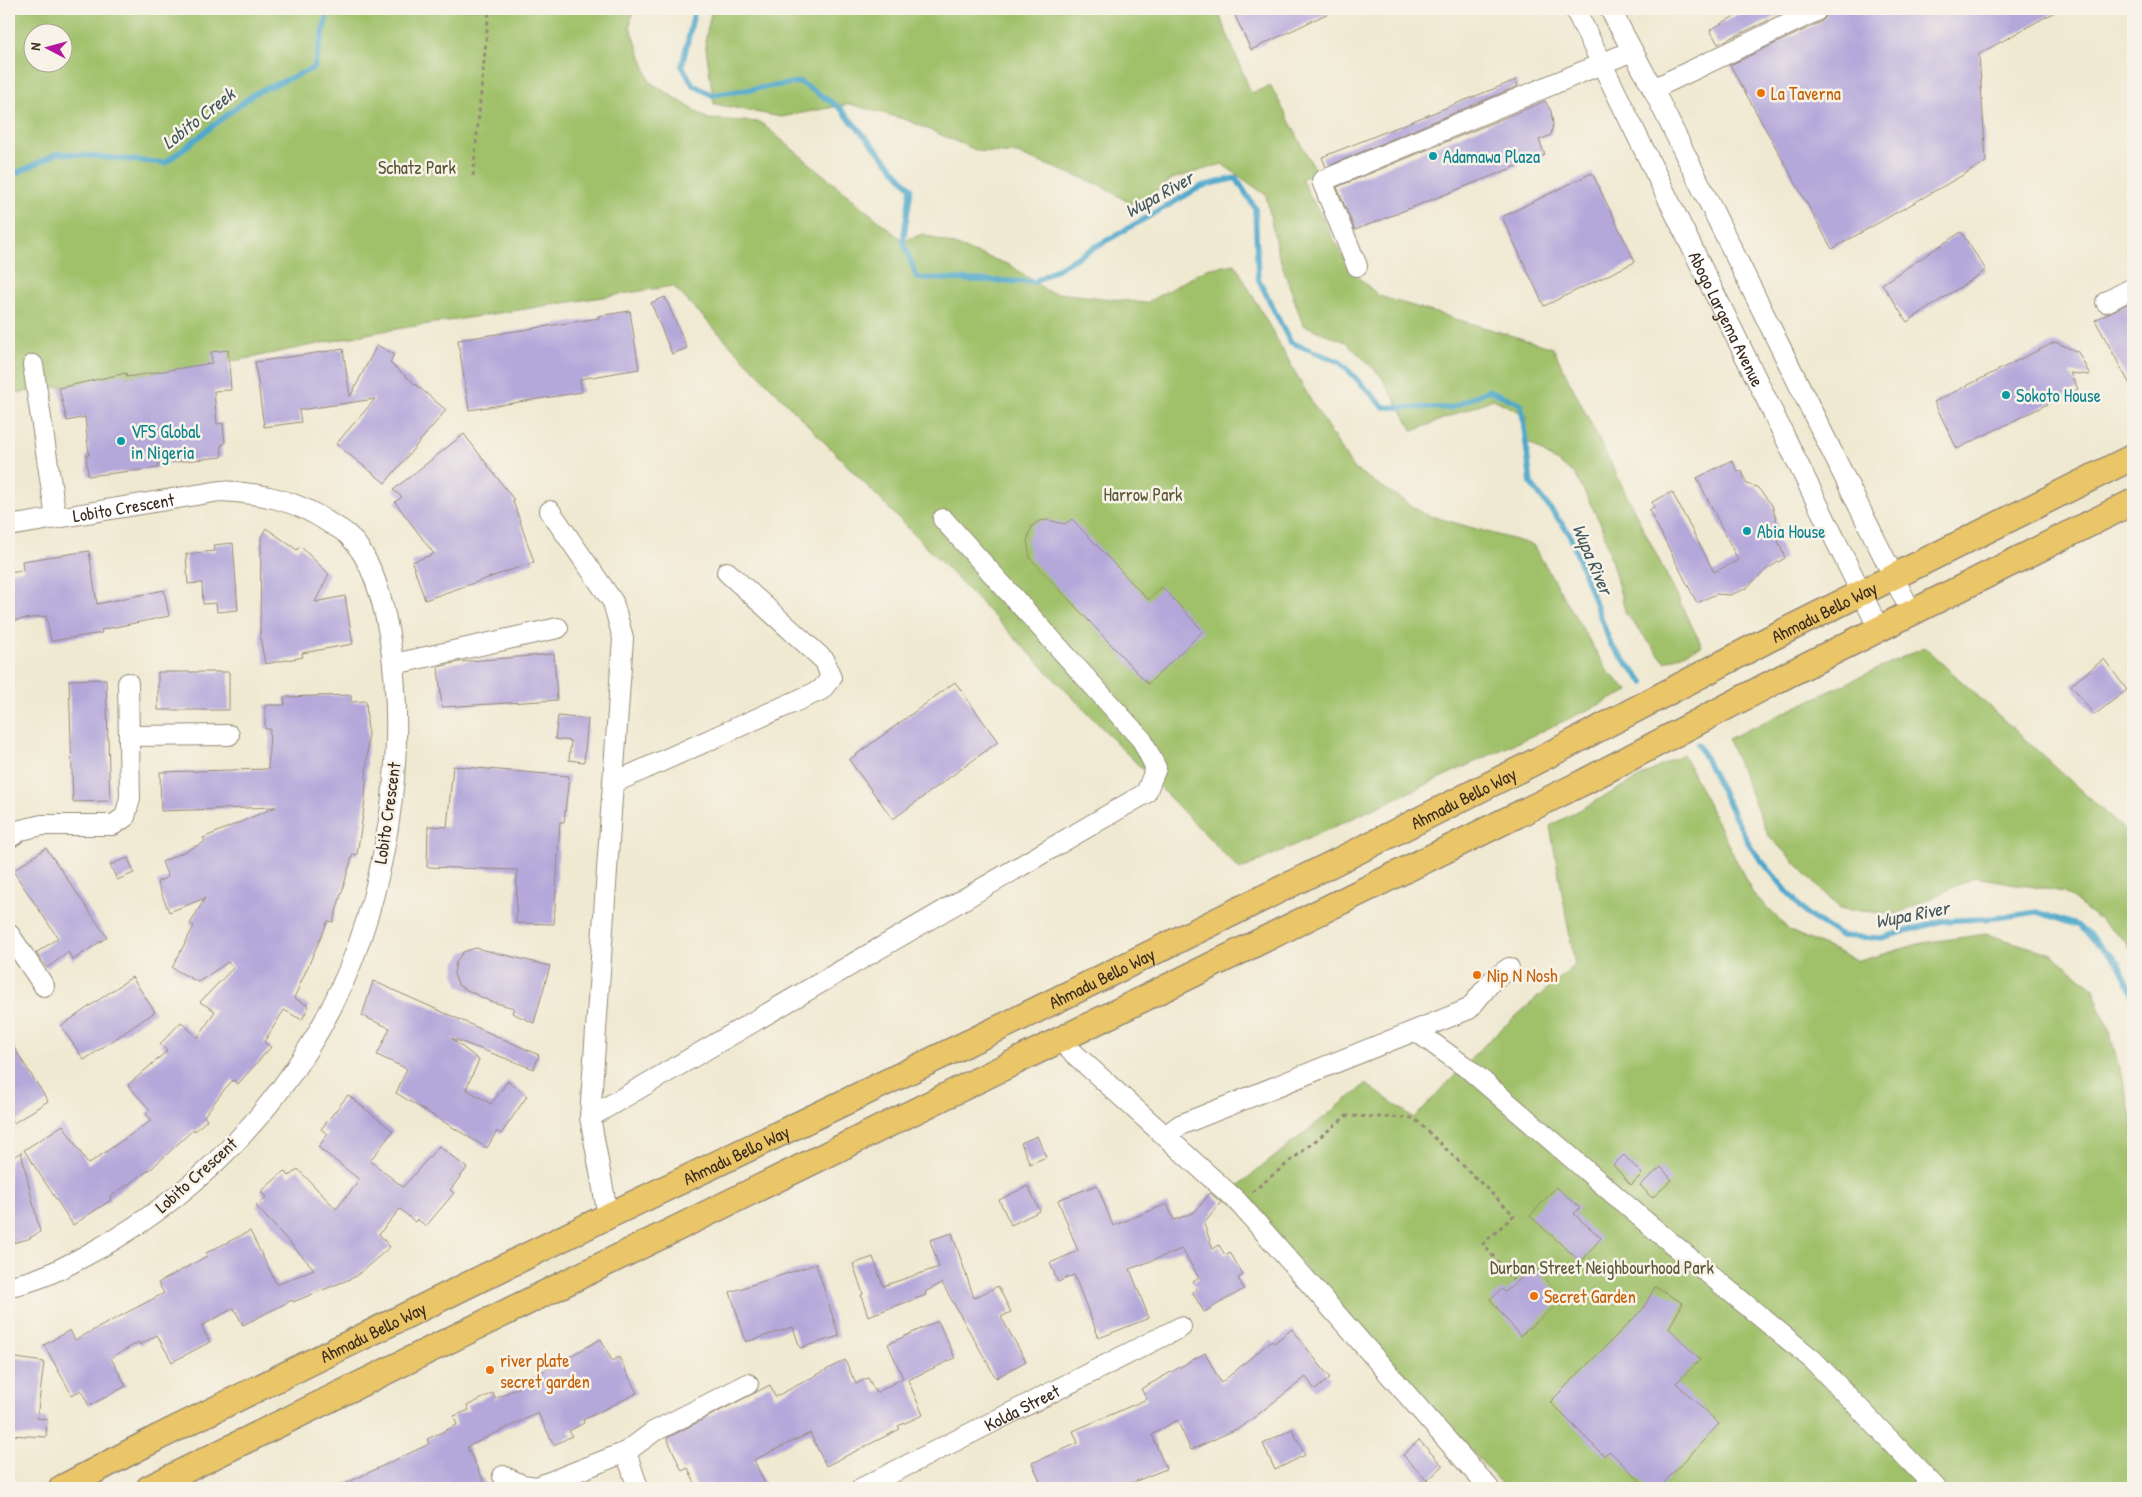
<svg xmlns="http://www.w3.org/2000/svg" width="2142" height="1497" viewBox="0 0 2142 1497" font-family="'Patrick Hand',sans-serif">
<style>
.green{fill:#a0c16a;stroke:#6e7644;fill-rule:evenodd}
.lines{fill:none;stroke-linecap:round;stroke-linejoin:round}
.stream{stroke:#4ea7cb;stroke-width:5.5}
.building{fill:#b4a7da}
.minor-casing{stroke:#968a78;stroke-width:22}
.major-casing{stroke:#968a78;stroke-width:28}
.path{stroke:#968a78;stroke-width:3;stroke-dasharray:4 4;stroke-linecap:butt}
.minor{stroke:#fff;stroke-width:20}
.major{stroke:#eac669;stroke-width:25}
.food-dot{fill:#e8710a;stroke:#f7f3e8;stroke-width:2}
.culture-dot{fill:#0f9aa8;stroke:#f7f3e8;stroke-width:2}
.labels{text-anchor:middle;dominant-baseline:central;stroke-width:5;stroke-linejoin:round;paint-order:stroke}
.food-label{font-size:18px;fill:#c56008;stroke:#f7f3e8;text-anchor:start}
.culture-label{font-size:18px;fill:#0d838f;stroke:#f7f3e8;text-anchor:start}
.park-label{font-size:18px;fill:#595735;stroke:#f7f3e8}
.street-label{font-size:18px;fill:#3b2a1e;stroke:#f7f3e8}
.water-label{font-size:19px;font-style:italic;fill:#42565b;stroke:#f7f3e8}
</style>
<rect width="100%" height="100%" fill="#f7f3e8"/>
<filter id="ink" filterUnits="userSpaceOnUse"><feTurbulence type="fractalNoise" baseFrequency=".02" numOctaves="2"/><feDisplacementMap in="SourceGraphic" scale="10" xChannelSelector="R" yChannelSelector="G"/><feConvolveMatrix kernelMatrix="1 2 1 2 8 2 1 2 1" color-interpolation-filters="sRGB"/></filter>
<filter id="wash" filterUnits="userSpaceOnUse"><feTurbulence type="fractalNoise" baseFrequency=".0096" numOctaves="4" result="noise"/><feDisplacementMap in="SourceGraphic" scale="20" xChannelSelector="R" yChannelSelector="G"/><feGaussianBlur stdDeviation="1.12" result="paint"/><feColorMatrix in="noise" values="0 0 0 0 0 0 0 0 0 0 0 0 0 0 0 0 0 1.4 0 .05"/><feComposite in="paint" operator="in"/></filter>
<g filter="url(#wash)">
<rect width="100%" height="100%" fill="#f0e9d2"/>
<path class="green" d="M9 9H633L630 26 650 82 708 119 760 122 903 241 923 234 1010 265 1049 292 1146 303 1206 269 1235 264 1310 399 1353 468 1424 514 1533 545 1608 672 1629 691 1240 870 673 286 377 332 239 360 9 394ZM32 32H62V62H32Z
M712 9H1217L1251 93 1271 86 1316 172 1301 179 1351 271 1379 296 1553 348 1702 646 1665 662 1626 614 1602 526 1575 474 1525 440 1526 415 1493 399 1413 431 1381 376 1346 342 1303 325 1277 250 1266 195 1222 164 1172 179 1137 207 1098 184 1018 154 978 151 907 120 850 104 781 117 714 104 705 41Z
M1924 647 2133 838V954L2126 941 2064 892 1975 877 1897 914 1840 909 1768 835 1728 739Z
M1683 754 1752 892 1790 931 1859 961 1922 943 1986 934 2052 954 2092 987 2110 1033 2133 1120V1488H1505L1234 1189 1366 1084 1414 1118 1492 1037 1575 965 1550 826Z"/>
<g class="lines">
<path class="stream" d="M695 9 682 66 693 85 712 95 800 82 839 107 911 188 903 241 917 278 1034 282 1202 186 1236 178 1255 208 1258 278 1290 342 1340 362 1384 407 1451 408 1489 390 1521 404 1531 484 1569 533 1611 645 1644 683
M9 177 58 153 165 163 255 93 314 68 329 9
M1698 744 1751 848 1806 914 1841 936 1881 938 1942 921 1995 918 2037 912 2079 926 2119 963 2133 996"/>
</g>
<g id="blocks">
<path class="building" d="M1232 9H1337L1251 50Z
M1747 9H1793L1718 44 1710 30Z
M1827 9H2060L1979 54 1986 162 1832 249 1730 65 1821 22 1826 17Z
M1516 80 1518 86 1326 167 1322 157Z
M1545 101 1551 111 1553 124 1551 135 1539 140 1545 155 1355 230 1337 187Z
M1592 173 1635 262 1544 306 1502 217Z
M1961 232 1986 270 1907 322 1882 284Z
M665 297 687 348 672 354 651 303Z
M2133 301V390L2095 320Z
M630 311 639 369 580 379 582 392 469 410 458 340 599 318 598 316Z
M2055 342 2078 352 2090 375 2070 373 2078 389 1957 449 1934 402Z
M377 345 394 354 390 363 446 410 385 483 336 444 375 399 299 410 301 422 264 427 255 362 343 349 350 397Z
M228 350 231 390 214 391 217 424 223 423 225 444 221 445 222 457 158 464V468L88 476 86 455H89L85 417 67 421 59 388 126 373 127 377 212 363 211 352Z
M464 434 514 500 513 501 534 562 425 600 412 562 434 554 395 502 402 497 393 490Z
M1732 460 1738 472 1742 471 1747 484 1757 487 1772 505 1778 526 1776 536 1785 558 1767 569 1745 589 1730 595 1716 594 1697 603 1649 510 1654 507 1652 502 1672 492 1714 572 1738 560 1697 478Z
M1072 519 1148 600 1162 587 1203 631 1148 684 1030 558 1027 541 1032 526 1039 521 1048 520 1065 524Z
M266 528 297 550 300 546 329 574 315 602 345 596 353 644 302 653 303 657 265 664 260 637 261 537Z
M233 543 238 610 217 612 216 603 203 604 202 583 188 584 186 554 215 551 214 545Z
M89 551 97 604 164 590 169 616 101 630 102 633 51 641 46 616 9 621V572L23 570 22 561Z
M554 654 557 700 442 707 438 667 458 662Z
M2104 659 2127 690 2094 715 2071 685Z
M158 672H229V710H158Z
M106 679 110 801 73 802 69 680Z
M955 682 998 742 893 819 849 760Z
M351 695V702L366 701 368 737 365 801 357 855 353 854 333 922 328 921 294 998 309 1006 302 1020 284 1010 264 1042 271 1047 238 1084 233 1080 224 1090 204 1116 207 1120 195 1131 194 1129 152 1168 110 1197 111 1200 73 1225 24 1150 63 1125 88 1164 152 1120 146 1114 150 1110 128 1085 167 1051 160 1044 181 1022 198 1038 215 1011 200 1002 233 968 228 962 198 982 172 968 194 926 190 924 205 898 169 912 157 882 168 877 162 862 205 842 203 838 276 807 161 811 160 772 268 769 270 729H265V705H285L284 697Z
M558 716 588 719 584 762 569 760 571 741 555 739Z
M453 766 569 776 564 822H560L554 924 516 923 517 870 427 867 428 826 447 827Z
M46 848 107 937 73 960 68 952 47 968 36 953 58 938 13 871Z
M128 858 134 873 117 880 110 865Z
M476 948 550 966 534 1023 512 1013 514 1008 489 1001 459 986 454 974 456 962 463 952Z
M132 977 155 1012 84 1060 61 1026Z
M373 981 539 1055 534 1069 451 1038 479 1060 466 1089 491 1104 508 1081 527 1096 501 1134 497 1131 487 1148 396 1093 407 1069 377 1055 390 1028 362 1016Z
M9 1040 48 1101 14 1123 9 1115Z
M348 1095 393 1131 370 1161 403 1187 439 1146 467 1168 450 1190 454 1193 426 1226 417 1219 415 1222 400 1209 379 1234 390 1247 355 1277 293 1302 292 1300 243 1325 234 1308 201 1326 210 1342 172 1362 157 1335 140 1345 139 1342 111 1358 126 1386 89 1406 81 1390 72 1395 44 1345 70 1330 75 1340 164 1293 158 1283 207 1256 206 1253 250 1231 277 1285 314 1269 256 1206 266 1197 261 1192 284 1171 289 1176 298 1169 336 1209 360 1180 318 1147 328 1134 321 1129Z
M1037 1136 1046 1157 1030 1164 1021 1143Z
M21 1152 40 1232 28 1239 9 1244V1160Z
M1624 1155 1642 1174 1631 1185 1613 1165Z
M1661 1167 1672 1180 1652 1198 1640 1185Z
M1097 1185 1113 1226 1167 1204 1174 1220 1195 1212 1210 1193 1221 1202 1204 1224 1213 1249 1219 1245 1225 1255 1230 1252 1243 1275 1238 1278 1244 1289 1204 1312 1192 1292 1197 1289 1193 1282 1199 1278 1182 1249 1130 1269 1149 1318 1099 1338 1074 1275 1058 1282 1050 1263 1078 1251 1058 1200Z
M1028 1186 1040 1211 1011 1225 999 1200Z
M1556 1187 1580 1208 1574 1214 1601 1238 1581 1262 1530 1216Z
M952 1233 974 1298 998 1286 1011 1312 1001 1317 1026 1361 996 1378 942 1283 925 1292 926 1295 868 1316 861 1295 863 1294 853 1264 873 1257 883 1286 939 1267 930 1240Z
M816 1264 839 1336 800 1348 793 1327 746 1342 730 1292Z
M1535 1267 1562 1300 1520 1336 1490 1299 1502 1289 1505 1292Z
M1655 1287 1683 1303 1669 1328 1700 1360 1676 1383 1719 1424 1659 1488H1648L1609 1451 1604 1456 1550 1402 1643 1309Z
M938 1321 955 1358 908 1380 923 1415 898 1426 900 1429 826 1466 810 1433 754 1460 767 1488H697L688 1468 682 1471 667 1438 770 1385 775 1397 845 1360 856 1384 868 1378 876 1393 903 1378 888 1344Z
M1292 1329 1330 1378 1315 1390 1306 1377 1243 1426 1191 1450 1177 1420 1152 1435 1166 1469 1119 1488H1043L1032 1463 1078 1443 1073 1431 1147 1399 1141 1389 1205 1353 1221 1383 1272 1340 1274 1343Z
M601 1339 612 1361 619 1357 637 1393 583 1420 584 1423 569 1431 572 1436 554 1445 538 1413 467 1447 487 1488H336L429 1444 427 1439 457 1425 454 1416 469 1410 467 1406 493 1393 495 1399 521 1386 520 1384Z
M9 1357 44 1362 37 1418 47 1419 46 1437 9 1435Z
M1292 1429 1305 1455 1275 1470 1263 1444Z
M1419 1440 1443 1466 1427 1481 1403 1455Z"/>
</g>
</g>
<g filter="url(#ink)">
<use href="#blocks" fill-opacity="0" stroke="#968a78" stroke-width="1"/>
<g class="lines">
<g class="minor-casing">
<g id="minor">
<path id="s1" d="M1575 9 1879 629"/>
<path d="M1610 9 1653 89 1911 612"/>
<path d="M1653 89 1816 11"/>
<path d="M1357 266 1322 181 1632 51"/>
<path d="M2106 302 2133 288"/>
<path d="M33 365 56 518"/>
<path d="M550 511 613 602 623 638 590 1117 608 1216"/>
<path id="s2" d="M9 526 220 491C261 493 297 500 331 524 337 527 344 531 349 536 373 560 383 602 389 634 411 771 381 935 306 1052 252 1138 173 1210 83 1257 59 1270 36 1282 9 1286"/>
<path d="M394 664 558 628"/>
<path d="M130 736 229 735"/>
<path d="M613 783 821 690 831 678 825 661 727 572"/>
<path d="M9 838 21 830 42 825H113L125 817 130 798 128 683"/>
<path d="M9 934 44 986"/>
<path d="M1416 1031 1471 1071 1646 1222 1813 1360 1936 1488"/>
<path d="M1059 1040 1238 1202 1489 1488"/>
<path d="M590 1117 1146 793 1156 768 1142 740 943 519"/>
<path d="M1165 1136 1180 1125 1469 1009 1492 981 1509 968"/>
<path d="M626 1452 653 1432 748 1384"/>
<path d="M503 1476 522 1485 537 1487 626 1452 638 1488"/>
<path id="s3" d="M862 1488 1181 1327"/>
</g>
</g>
<g class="major-casing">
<g id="major">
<path id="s4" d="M62 1488 159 1437 608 1216 1016 1020 1356 852 1564 747 1769 639 2133 457"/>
<path d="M149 1488 1582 783 1787 675 2133 502"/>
</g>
</g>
<path class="path" d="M473 176 489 9
M1252 1192 1346 1116 1414 1118 1514 1215 1483 1244 1513 1280"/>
<use href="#minor" class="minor"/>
<use href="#major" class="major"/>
</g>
</g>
<g class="food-dot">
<circle cx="1761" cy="93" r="5"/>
<circle cx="1477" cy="975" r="5"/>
<circle cx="1534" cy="1296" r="5"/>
<circle cx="490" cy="1370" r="5"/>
</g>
<g class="culture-dot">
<circle cx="1433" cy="156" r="5"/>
<circle cx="2006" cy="395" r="5"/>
<circle cx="121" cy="441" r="5"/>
<circle cx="1747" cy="531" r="5"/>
</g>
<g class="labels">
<g class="food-label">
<text x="1771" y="93">La Taverna</text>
<text x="1487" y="975">Nip N Nosh</text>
<text x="1544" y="1296">Secret Garden</text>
<text x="500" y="1360">river plate<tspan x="500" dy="21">secret garden</tspan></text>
</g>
<g class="culture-label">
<text x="1443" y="156">Adamawa Plaza</text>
<text x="2016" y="395">Sokoto House</text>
<text x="131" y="431">VFS Global<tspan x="131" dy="21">in Nigeria</tspan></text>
<text x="1757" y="531">Abia House</text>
</g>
<g class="park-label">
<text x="417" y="167">Schatz Park</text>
<text x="1143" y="494">Harrow Park</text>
<text x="1602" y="1267">Durban Street Neighbourhood Park</text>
</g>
<g class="street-label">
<text stroke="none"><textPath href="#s1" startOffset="345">Abogo Largema Avenue</textPath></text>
<text stroke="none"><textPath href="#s2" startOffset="116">Lobito Crescent</textPath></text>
<text stroke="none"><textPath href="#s4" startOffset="1968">Ahmadu Bello Way</textPath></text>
<text stroke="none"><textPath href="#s4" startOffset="1562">Ahmadu Bello Way</textPath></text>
<text transform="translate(387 813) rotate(-82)">Lobito Crescent</text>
<text stroke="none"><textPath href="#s4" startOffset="1158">Ahmadu Bello Way</textPath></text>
<text stroke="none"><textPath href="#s4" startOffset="752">Ahmadu Bello Way</textPath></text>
<text transform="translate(196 1175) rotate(-42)">Lobito Crescent</text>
<text stroke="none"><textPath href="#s4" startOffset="348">Ahmadu Bello Way</textPath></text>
<text stroke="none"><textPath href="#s3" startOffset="179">Kolda Street</textPath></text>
</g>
<g class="water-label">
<text transform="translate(198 118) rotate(-38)">Lobito Creek</text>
<text transform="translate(1159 194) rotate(-29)">Wupa River</text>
<text transform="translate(1593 559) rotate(67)">Wupa River</text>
<text transform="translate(1912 914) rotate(-11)">Wupa River</text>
</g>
</g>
<rect width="2142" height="1497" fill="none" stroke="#f7f3e8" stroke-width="30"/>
<g transform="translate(48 48) rotate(276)"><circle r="24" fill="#f7f3e8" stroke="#aca397"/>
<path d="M0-4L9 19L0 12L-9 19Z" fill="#b5179e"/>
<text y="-8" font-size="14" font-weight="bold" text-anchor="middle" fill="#3b2a1e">N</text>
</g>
</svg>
